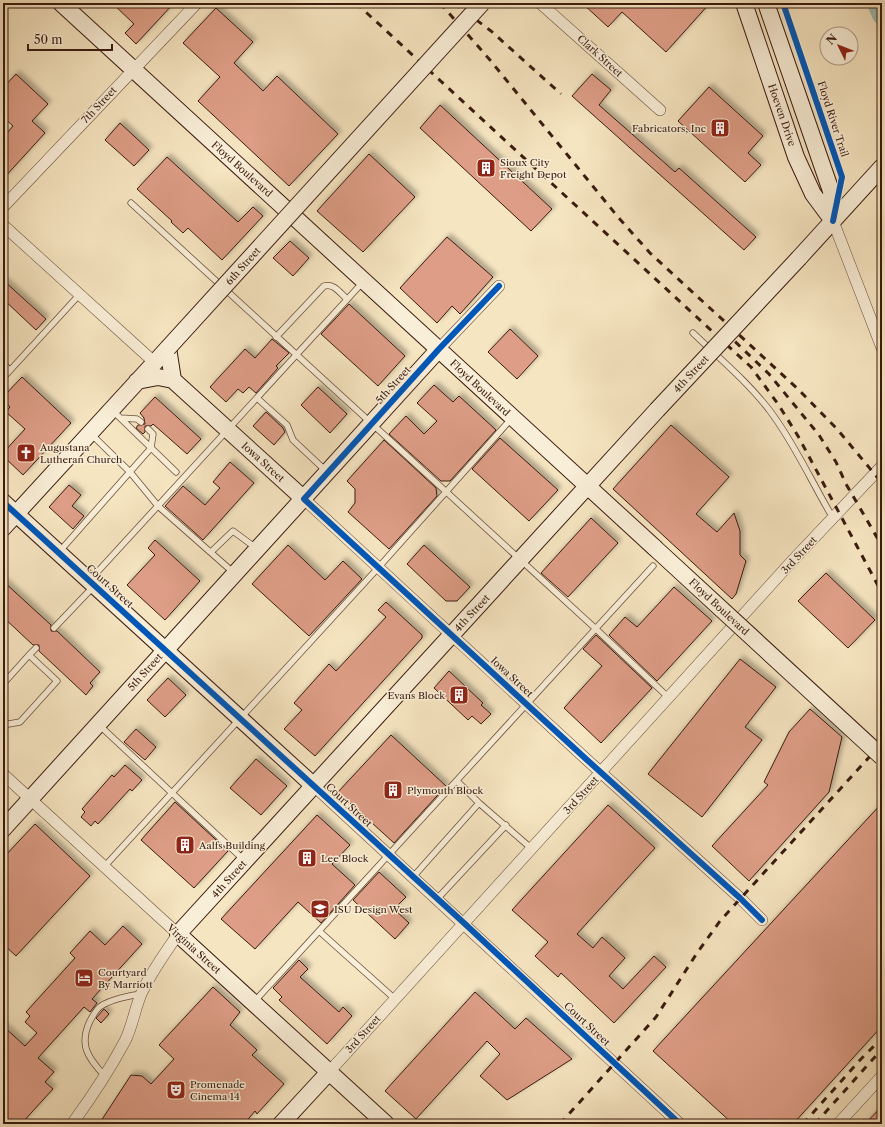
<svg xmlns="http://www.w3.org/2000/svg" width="885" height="1127" viewBox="0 0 885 1127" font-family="'Libre Caslon Text',serif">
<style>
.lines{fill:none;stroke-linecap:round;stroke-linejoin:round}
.river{stroke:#9dbeb7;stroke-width:20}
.building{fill:#dd9d86;stroke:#3a1b0f;filter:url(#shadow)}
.lane-casing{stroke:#694e3c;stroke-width:7}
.street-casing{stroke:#694e3c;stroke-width:12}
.secondary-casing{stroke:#3a1b0f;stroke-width:18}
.lane{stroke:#f9eed7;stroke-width:5.5}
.street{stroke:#f9eed7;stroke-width:11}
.secondary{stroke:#f9eed7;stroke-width:16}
.rail{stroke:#3a1b0f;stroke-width:3;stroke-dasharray:7 7;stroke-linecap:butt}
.secondary-bridge-casing{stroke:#3a1b0f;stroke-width:18;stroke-linecap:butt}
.secondary-bridge{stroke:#f9eed7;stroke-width:16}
.cycleway-casing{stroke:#f9eed7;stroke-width:8}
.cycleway{stroke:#0057b8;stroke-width:6}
.labels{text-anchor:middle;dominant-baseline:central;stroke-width:3;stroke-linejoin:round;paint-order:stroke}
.street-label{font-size:10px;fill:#3a1b0f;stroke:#f9eed7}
.poi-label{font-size:10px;fill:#3a1b0f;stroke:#f9eed7;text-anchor:start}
</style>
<defs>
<filter id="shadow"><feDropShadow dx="3.5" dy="-3.5" stdDeviation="2" flood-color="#0004"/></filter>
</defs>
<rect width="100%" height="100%" fill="#f6e5c1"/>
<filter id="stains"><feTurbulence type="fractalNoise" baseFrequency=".005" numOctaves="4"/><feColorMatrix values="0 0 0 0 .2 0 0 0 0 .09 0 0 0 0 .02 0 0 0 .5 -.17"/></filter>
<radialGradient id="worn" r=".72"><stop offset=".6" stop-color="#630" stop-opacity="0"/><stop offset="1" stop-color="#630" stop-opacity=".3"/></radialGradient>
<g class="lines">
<path class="river" d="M877 3 882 15"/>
</g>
<path class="building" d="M112 3H174L136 44 125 33 134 24Z
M582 3H710L666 52 622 12 608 27Z
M216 8 253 42 234 63 263 91 277 76 338 134 289 186 198 101 220 77 183 43Z
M16 74 48 104 32 121 45 133 3 179V138L13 126 3 117V88Z
M592 74 611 90 599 105 675 172 679 168 756 237 744 250 572 96Z
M709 87 763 136 748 153 761 165 745 182 678 121Z
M440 105 552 209 531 231 420 128Z
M120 123 149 150 134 166 105 140Z
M369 154 415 197 363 252 317 211Z
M167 157 238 222 253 207 263 216 222 260 188 228 183 233 171 222 172 221 137 189Z
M447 237 493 277 460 314 452 306 437 323 400 288Z
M290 241 309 258 293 276 273 258Z
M3 280 46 319 36 330 3 299Z
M349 304 405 356 378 386 321 334Z
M510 329 538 356 517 379 488 352Z
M272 339 289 353 276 366 278 368 256 393 249 387 243 393 238 389 226 402 210 387 245 349 255 358Z
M22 377 71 423 23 475 3 456V453L25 429 6 412 10 407 3 400V397Z
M434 385 453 402 459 396 496 430 450 481H441L389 434 406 416 424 434 437 421 417 403Z
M318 387 347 414 330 433 301 405Z
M155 397 201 439 187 454 153 424 151 426H145V432L143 434 136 428 138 425 145 424 144 418 140 413Z
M266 412 283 428 285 432 274 445 253 426Z
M671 425 729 477 696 514 717 532 734 513 740 531V555L746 561 736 594 732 599 613 489Z
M500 438 558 490 529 521 472 469Z
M384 440 436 488 437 496 389 549 348 512 355 503V489L347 481Z
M230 462 254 483 203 540 165 506 183 486 205 505 220 488 213 482Z
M69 485 81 495 72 506 84 516 73 529 49 507Z
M591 518 618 543 568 597 541 573Z
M155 540 200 581 165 620 127 585 155 555 148 548Z
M288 545 325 580 343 561 362 579 309 636 252 584Z
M424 545 470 587 457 601H446L407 564Z
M826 573 875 620 848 648 798 601Z
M3 581 51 625V631H57L100 672 90 683 93 686 86 695 39 651V645H33L3 617Z
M674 587 712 621 657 681 609 635 625 617 637 627Z
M386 602 422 635V638L315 756 284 729 302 710 294 703 329 664 336 671 386 617 378 610Z
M596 635 652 688 601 743 564 708 602 666 583 649Z
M740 659 776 687 745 727 762 740 702 817 648 774Z
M449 671 483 703 481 705 491 714 481 724 472 716 468 720 434 688Z
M168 678 186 695 165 717 147 700Z
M810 709 842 737 829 792 749 881 712 846 768 785 764 782 789 732Z
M136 729 156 747 145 760 124 742Z
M391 735 446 786 394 843 338 792Z
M256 759 287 786 261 815 230 788Z
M125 765 142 780 132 791 130 789 98 824 95 821 91 826 81 817 85 812 82 809 112 775 114 777Z
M175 802 228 851 194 888 141 840Z
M882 803V1026L793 1124H733L653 1051Z
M608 805 655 848 577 934 593 948 602 937 625 958 609 976 623 989 654 956 666 967 614 1023 561 973 558 977 535 956 548 942 512 910Z
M317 815 350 845 332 864 355 885 321 923 298 902 255 949 221 919Z
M35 824 90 876 16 956 3 944V858Z
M379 872 406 897 394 909 409 923 395 939 353 900Z
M123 926 142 944 92 999 97 1003 90 1012 84 1007 38 1058 54 1072 45 1082 53 1089 21 1124H3V1026L25 1046 37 1033 25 1022 30 1016 26 1012 75 958 70 953 90 931 105 945Z
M299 960 308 969 300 977 339 1012 343 1007 352 1016 327 1044 279 1000 282 997 273 988Z
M213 987 240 1012 230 1025 257 1050 252 1055 284 1084 257 1114 255 1111 244 1124H99L131 1075 142 1076 151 1084 174 1059 159 1045Z
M475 992 515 1029 526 1018 572 1059 507 1100 480 1076 500 1054 487 1041 416 1119 385 1091Z
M104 1009 109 1014 101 1023 96 1018Z
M882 1106V1124H865Z"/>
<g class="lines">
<g class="lane-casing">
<path id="lane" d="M131 203 596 629 669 698
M693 333C719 358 748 382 770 411 795 444 812 483 833 518
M276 337 324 286C334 283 340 293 347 299
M3 364 10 370
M3 378 80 294
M257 398 287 425 293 440 326 471
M113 411 176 472
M121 418 137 419 141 422
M91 434 130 472 158 506 234 573
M60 551 151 448 153 434 148 429
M211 552 233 531 256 548
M90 580 364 281
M54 628 94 586
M29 655 36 648
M3 684 29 655 57 681 20 722 3 725
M99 725 245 861
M479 803 532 849
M104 867 378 568 511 419
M413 877 479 803 457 781
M437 899 506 825
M319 931 395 999
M254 1002 653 566
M104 1075C87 1057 79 1044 90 1021 93 1016 96 1009 101 1006 110 1000 130 995 142 994"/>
</g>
<g class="street-casing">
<path id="street" d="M540 3 660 110
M3 207 197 3
M833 221 882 348
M3 225 154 362
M439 349 499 286
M304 499 586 759 740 898 762 920
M3 774 178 934C164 955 153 969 142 992 135 1007 133 1025 125 1041 110 1069 91 1098 72 1124
M314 786 680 1124
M329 1072 793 560 882 466
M838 1124 882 1076"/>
</g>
<g class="secondary-casing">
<path id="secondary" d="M61 3 655 548
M744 3 796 157 813 194 833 221
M766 3 831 191 833 221
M799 258 882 167
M168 348 173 380
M137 381 158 377 173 380 304 499
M3 502 314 786
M3 528 168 348
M3 829 439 349
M281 1124 329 1072
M386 1124 178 934 657 410"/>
</g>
<use href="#lane" class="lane"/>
<use href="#street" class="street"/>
<use href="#secondary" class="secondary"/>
<path class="rail" d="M356 3 751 367 778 404 798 436 882 593
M440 3 490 60 618 217 650 253 798 389 837 429 882 483
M454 3 491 31 561 94
M725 332 769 374 819 435 836 462 846 484 882 546
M560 1124 656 1017 697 953 720 921 882 743
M803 1124 860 1060 882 1038
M815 1124 882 1049"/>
<g class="secondary-bridge-casing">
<path id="secondary-bridge" d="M168 348 482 3
M657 410 799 258
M655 548 882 757"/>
</g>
<use href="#secondary-bridge" class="secondary-bridge"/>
<g class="cycleway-casing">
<path id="cycleway" d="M783 3 842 177 833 221
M499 286 439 349 304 499 586 759 740 898 762 920
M3 502 464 923 680 1124"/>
</g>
<use href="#cycleway" class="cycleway"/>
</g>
<defs>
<g id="building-square" transform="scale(1)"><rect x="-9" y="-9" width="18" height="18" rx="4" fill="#8f2418" stroke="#f9eed7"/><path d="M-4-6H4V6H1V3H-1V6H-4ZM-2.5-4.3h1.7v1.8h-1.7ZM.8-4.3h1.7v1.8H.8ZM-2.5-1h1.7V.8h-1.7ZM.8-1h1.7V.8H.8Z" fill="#fff"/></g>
<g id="church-square" transform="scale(1)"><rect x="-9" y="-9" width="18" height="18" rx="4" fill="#8f2418" stroke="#f9eed7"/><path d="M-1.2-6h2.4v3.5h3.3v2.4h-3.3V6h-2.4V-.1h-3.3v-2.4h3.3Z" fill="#fff"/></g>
<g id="university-square" transform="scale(1)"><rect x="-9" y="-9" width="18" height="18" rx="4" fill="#8f2418" stroke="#f9eed7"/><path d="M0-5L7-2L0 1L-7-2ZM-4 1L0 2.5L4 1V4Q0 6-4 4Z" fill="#fff"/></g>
<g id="hotel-square" transform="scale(1)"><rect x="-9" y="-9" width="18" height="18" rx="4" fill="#8f2418" stroke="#f9eed7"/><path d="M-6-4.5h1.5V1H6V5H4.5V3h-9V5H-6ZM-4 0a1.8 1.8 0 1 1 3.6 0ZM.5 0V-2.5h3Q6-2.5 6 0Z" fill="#fff"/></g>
<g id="theatre-square" transform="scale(1)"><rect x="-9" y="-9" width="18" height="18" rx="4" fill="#8f2418" stroke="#f9eed7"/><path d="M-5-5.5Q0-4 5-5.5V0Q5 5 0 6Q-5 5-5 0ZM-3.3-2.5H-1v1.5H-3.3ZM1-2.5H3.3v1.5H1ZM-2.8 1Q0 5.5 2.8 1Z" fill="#fff"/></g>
</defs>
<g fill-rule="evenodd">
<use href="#building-square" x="720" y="128"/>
<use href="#building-square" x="486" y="168"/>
<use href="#church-square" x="26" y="453"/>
<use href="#building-square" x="459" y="695"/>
<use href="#building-square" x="393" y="790"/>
<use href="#building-square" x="185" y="845"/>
<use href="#building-square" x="307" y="858"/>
<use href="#university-square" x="320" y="909"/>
<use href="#hotel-square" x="84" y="978"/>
<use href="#theatre-square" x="176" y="1090"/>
</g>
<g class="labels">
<g class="street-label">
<text transform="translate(600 56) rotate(42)">Clark Street</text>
<text transform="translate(99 105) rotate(-47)">7th Street</text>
<text transform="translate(782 115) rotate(71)">Hoeven Drive</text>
<text transform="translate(833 119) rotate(72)">Floyd River Trail</text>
<text transform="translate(242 169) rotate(42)">Floyd Boulevard</text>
<text transform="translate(243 266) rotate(-48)">6th Street</text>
<text transform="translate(691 374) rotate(-47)">4th Street</text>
<text transform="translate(393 385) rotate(-48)">5th Street</text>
<text transform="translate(480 388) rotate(43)">Floyd Boulevard</text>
<text transform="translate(263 462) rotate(42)">Iowa Street</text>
<text transform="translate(799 555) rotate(-47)">3rd Street</text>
<text transform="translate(110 586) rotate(42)">Court Street</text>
<text transform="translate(719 607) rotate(43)">Floyd Boulevard</text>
<text transform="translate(472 613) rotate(-47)">4th Street</text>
<text transform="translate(145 672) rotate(-48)">5th Street</text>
<text transform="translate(512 677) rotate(43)">Iowa Street</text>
<text transform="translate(581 795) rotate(-48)">3rd Street</text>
<text transform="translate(349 805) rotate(43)">Court Street</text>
<text transform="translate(229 879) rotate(-48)">4th Street</text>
<text transform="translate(194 949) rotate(42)">Virginia Street</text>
<text transform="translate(587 1024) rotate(43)">Court Street</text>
<text transform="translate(363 1034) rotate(-48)">3rd Street</text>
</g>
<g class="poi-label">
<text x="706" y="128" text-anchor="end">Fabricators, Inc</text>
<text x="500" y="162">Sioux City<tspan x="500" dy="12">Freight Depot</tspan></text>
<text x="40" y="447">Augustana<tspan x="40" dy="12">Lutheran Church</tspan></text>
<text x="445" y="695" text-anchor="end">Evans Block</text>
<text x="407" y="790">Plymouth Block</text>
<text x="199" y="845">Aalfs Building</text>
<text x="321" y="858">Lee Block</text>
<text x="334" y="909">ISU Design West</text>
<text x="98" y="972">Courtyard<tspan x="98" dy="12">By Marriott</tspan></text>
<text x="190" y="1084">Promenade<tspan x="190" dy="12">Cinema 14</tspan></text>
</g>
</g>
<rect width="885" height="1127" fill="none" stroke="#f6e5c1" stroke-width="16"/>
<rect x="4" y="4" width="877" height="1119" fill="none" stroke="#3a1b0f" stroke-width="2"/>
<rect x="8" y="8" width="869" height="1111" fill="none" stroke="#3a1b0f"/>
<g transform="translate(839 46) rotate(313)"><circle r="19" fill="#f9eed7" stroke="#ad9a87"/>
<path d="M0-3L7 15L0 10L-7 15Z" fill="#8f2418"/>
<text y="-6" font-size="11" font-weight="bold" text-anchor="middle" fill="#3a1b0f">N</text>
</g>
<path d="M28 44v6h84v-6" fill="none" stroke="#3a1b0f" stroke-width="2"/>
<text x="34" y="44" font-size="12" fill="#3a1b0f" stroke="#f9eed7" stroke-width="3" paint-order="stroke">50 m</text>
<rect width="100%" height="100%" filter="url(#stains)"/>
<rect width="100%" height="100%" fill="url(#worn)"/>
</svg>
